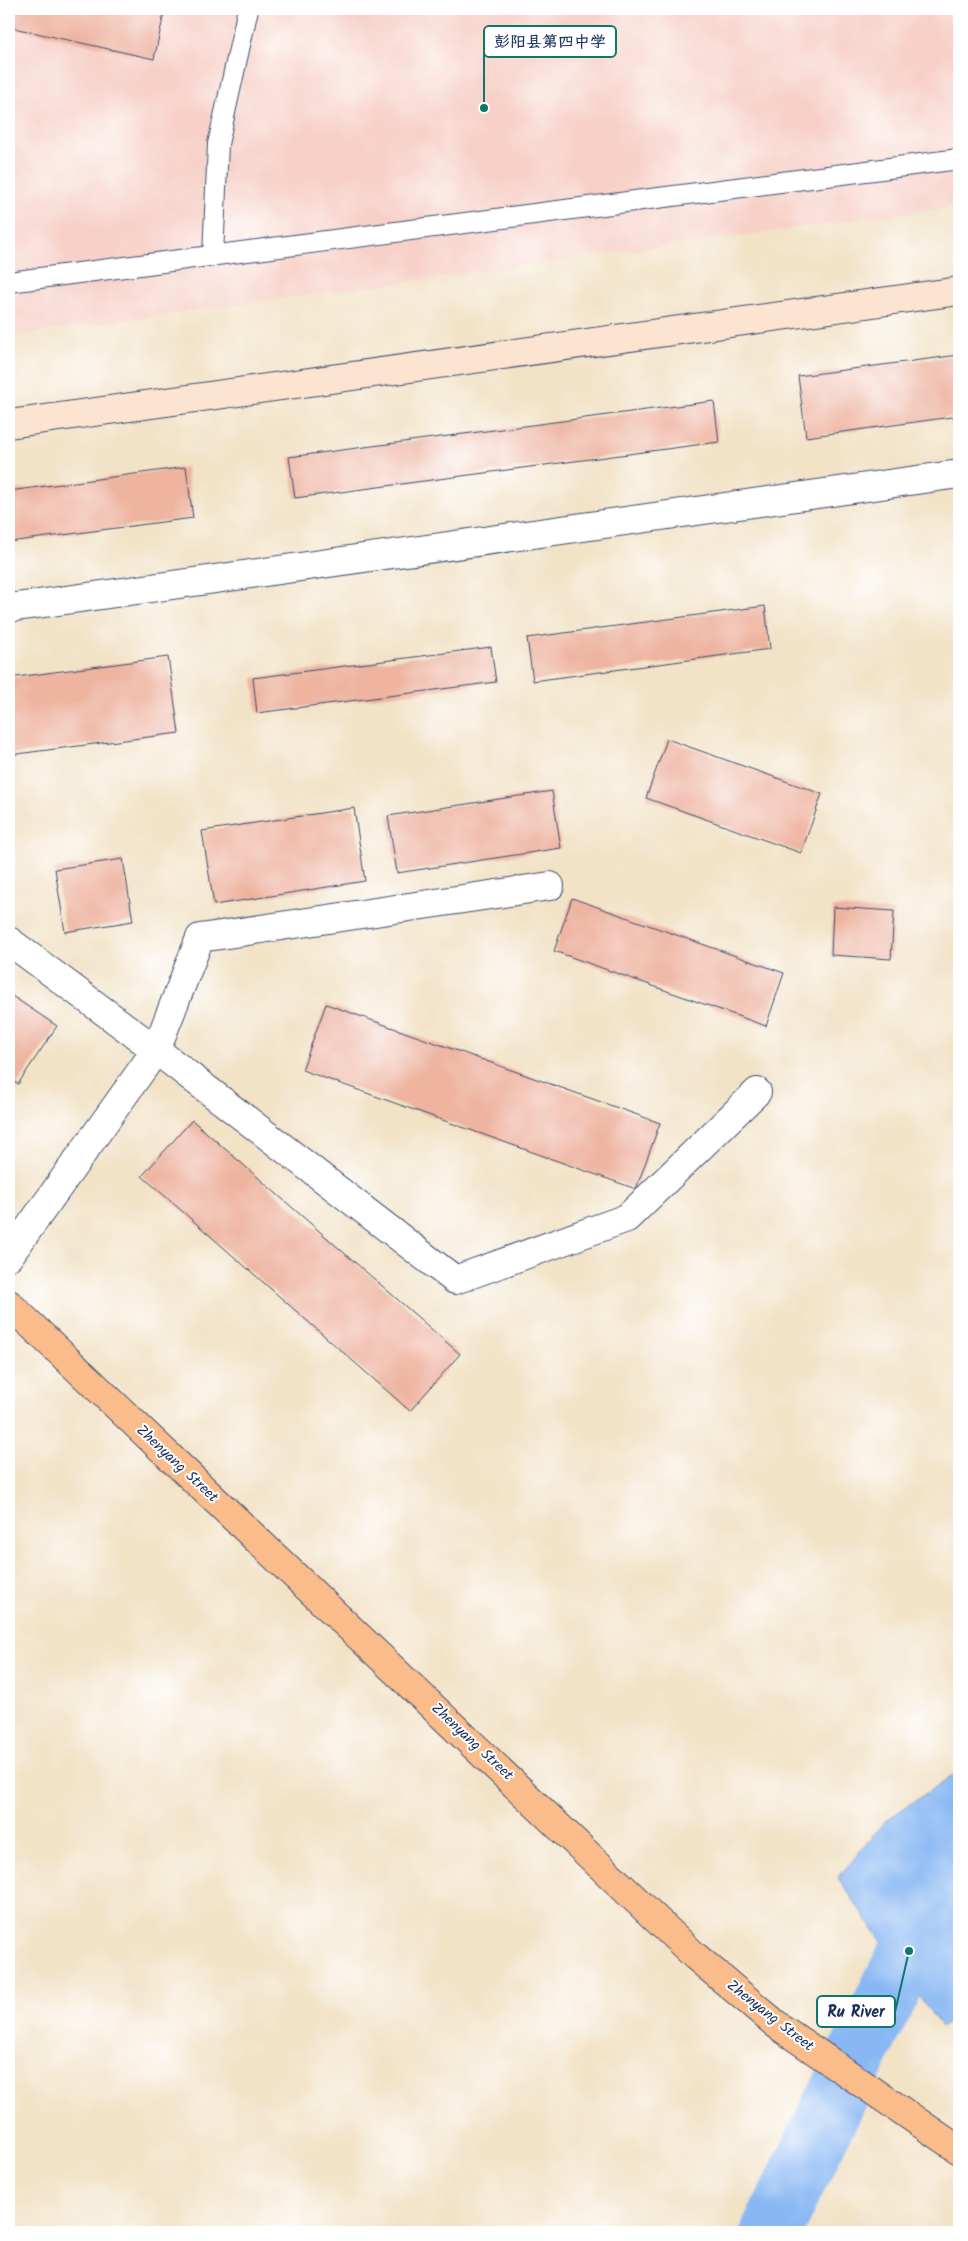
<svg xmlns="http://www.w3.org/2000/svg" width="968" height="2241" viewBox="0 0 968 2241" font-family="Kalam,'LXGW WenKai TC',sans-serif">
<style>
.built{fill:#f7d1c8}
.water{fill:#88b7f3;stroke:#5273a8}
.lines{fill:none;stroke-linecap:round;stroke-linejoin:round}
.river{stroke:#88b7f3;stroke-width:60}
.building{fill:#eeb4a0}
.lane-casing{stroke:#3b4a6e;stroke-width:22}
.street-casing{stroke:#3b4a6e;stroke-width:30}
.secondary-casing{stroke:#3b4a6e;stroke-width:30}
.highway-casing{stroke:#3b4a6e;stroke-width:30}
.lane{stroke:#fff;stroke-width:20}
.street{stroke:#fff;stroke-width:28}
.secondary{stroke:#fde4d0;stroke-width:28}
.highway{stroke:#f9bc8a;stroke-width:28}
.labels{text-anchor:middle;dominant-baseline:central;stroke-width:4;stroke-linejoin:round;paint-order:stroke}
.street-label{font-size:15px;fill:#1b2f5e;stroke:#fff}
.leader{fill:none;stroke:#0f766e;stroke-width:2}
.callout-dot{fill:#0f766e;stroke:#fff;stroke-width:2}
.callout{fill:#fff;stroke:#0f766e;stroke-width:2}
.callout-label{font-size:16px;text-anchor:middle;font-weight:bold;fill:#1b2f5e}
</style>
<rect width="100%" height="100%" fill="#fff"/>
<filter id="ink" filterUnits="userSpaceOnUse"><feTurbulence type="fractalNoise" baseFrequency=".02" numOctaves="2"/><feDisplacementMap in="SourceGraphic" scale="10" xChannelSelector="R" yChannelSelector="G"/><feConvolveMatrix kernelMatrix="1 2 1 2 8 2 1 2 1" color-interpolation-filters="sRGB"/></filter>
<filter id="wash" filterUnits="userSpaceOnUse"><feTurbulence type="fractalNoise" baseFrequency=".0096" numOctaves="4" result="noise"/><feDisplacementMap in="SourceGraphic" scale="20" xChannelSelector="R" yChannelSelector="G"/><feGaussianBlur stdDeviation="1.12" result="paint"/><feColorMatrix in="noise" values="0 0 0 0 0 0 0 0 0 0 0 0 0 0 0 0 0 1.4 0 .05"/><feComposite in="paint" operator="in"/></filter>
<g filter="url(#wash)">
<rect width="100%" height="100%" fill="#f2e2c6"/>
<path class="built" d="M9 9H959V206L9 336Z"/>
<path class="water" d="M959 1771V2013L941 2027 838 1878 885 1821Z"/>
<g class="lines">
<path class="river" d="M771 2232 909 1951 959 1897"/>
</g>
<g id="blocks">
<path class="building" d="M9 9H165L154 59 9 27Z
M959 355V416L806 437 798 376Z
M714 401 719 442 295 498 289 457Z
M186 467 193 518 9 542V491Z
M765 606 770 649 533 681 527 638Z
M491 647 496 682 257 713 253 678Z
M168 657 179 733 9 755V678Z
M667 739 822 794 801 853 646 798Z
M552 791 561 848 397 873 388 816Z
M354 808 365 881 214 905 202 831Z
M123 859 133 921 65 932 55 869Z
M572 898 784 973 766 1026 554 951Z
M833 907 894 911 891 959 831 955Z
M9 994 57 1026 18 1084 9 1078Z
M326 1004 660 1123 636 1189 302 1070Z
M192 1120 460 1354 410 1411 142 1176Z"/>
</g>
</g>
<g filter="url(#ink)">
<use href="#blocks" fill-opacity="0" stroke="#3b4a6e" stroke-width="1"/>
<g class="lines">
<g class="lane-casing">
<path id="lane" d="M213 256 218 144 248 9
M9 282 959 159"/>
</g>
<g class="street-casing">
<path id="street" d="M9 608 959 474
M9 941 156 1050 455 1280 627 1218 757 1092
M9 1256 156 1050 200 938 550 886"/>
</g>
<g class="secondary-casing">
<path id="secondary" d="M9 424 959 291"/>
</g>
<g class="highway-casing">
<path id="highway" d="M9 1304 695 1956 777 2025 959 2150"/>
</g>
<use href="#lane" class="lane"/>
<use href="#street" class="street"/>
<use href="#secondary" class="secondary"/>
<use href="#highway" class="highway"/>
</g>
</g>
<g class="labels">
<g class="street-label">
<text transform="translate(177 1464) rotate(43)">Zhenyang Street</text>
<text transform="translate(472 1742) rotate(43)">Zhenyang Street</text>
<text transform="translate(770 2016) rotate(38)">Zhenyang Street</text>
</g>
</g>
<path class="leader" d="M484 108L484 41M909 1951L895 2012"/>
<g class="callout-dot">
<circle cx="484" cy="108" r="5"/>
<circle cx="909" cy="1951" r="5"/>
</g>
<g class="callout">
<rect x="484" y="26" width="132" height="31" rx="5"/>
<rect x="817" y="1996" width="78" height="31" rx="5"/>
</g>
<g class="callout-label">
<text x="550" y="47">彭阳县第四中学</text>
<text x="856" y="2017">Ru River</text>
</g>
<rect width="968" height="2241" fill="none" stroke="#fff" stroke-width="30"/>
</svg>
